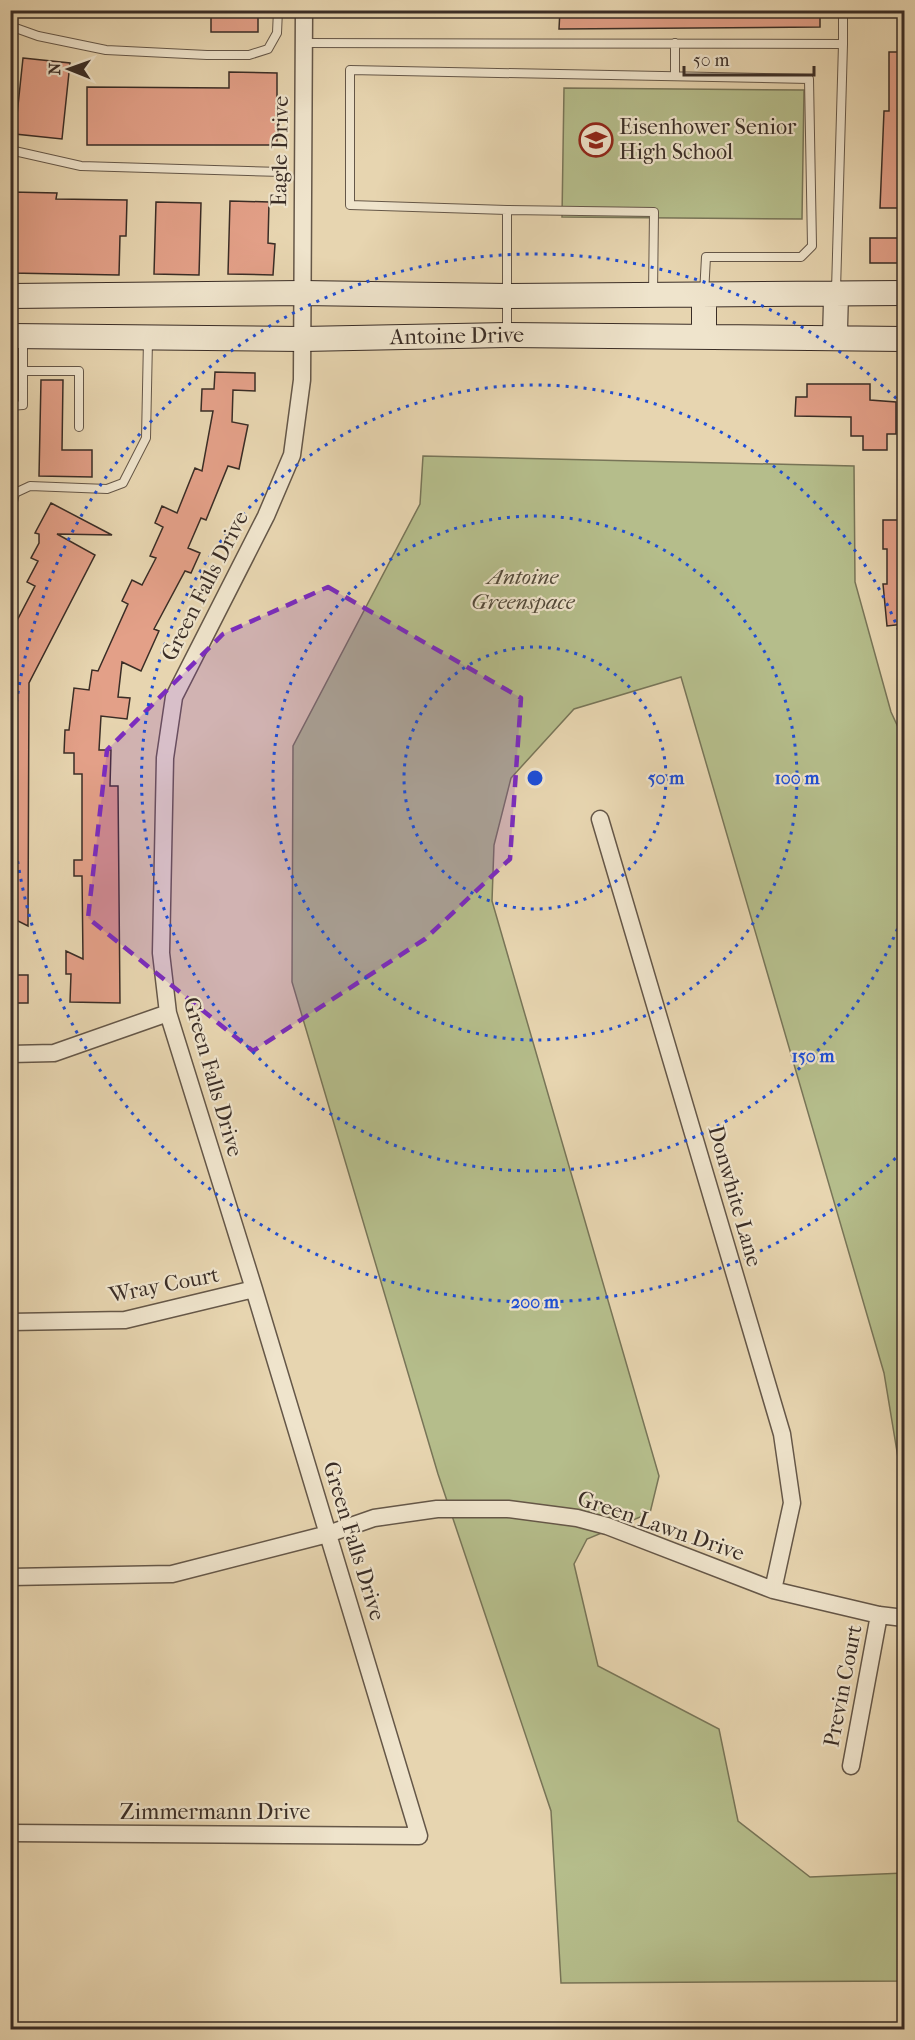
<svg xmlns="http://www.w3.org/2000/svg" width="915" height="2040" viewBox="0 0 915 2040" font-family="'IM FELL French Canon',serif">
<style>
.green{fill:#b5bd8b;stroke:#787558;stroke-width:1.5}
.building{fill:#e3a088;stroke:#3a2d26;stroke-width:1.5}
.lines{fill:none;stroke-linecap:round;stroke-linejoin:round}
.service-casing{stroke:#655748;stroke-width:10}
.minor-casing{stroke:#655748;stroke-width:19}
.secondary-casing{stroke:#3a2d26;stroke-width:26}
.service{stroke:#efe4cc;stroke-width:8}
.minor{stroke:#efe4cc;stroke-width:16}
.secondary{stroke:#efe4cc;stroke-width:24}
.marked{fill:#7b2cbf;fill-opacity:0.2;stroke:#7b2cbf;stroke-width:4.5;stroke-dasharray:12 8;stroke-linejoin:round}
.ring{fill:none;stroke:#1d4ed8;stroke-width:3;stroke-dasharray:3 6}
.labels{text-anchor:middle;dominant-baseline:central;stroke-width:4.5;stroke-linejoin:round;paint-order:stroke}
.poi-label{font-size:22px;fill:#3a2d26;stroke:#efe4cc;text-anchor:start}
.street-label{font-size:22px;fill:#3a2d26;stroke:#efe4cc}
.park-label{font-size:22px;font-style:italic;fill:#534a3a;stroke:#efe4cc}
.centre{fill:#1d4ed8;stroke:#efe4cc;stroke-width:3}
.ring-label{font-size:18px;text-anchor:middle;font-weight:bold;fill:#1d4ed8;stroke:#efe4cc;stroke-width:4.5;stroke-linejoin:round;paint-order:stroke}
</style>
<rect width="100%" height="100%" fill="#e7d5b0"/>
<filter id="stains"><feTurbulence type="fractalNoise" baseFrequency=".00333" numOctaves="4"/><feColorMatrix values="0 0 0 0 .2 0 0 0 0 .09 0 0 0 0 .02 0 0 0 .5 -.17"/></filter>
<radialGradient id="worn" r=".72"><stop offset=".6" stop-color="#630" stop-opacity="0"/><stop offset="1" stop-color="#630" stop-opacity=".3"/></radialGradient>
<path class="green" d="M564 88 804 90 802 219 562 217Z
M423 456 854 466 855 582 891 712 904 740V1494L884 1373 681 677 574 709 511 778 494 845 492 901 659 1476 650 1513 587 1539 574 1564 598 1666 719 1729 738 1821 810 1877 904 1873V1981L561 1983 551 1811 438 1474 292 982 293 746 420 504Z"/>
<path class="building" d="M211 10H258V32H211Z
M560 10H820V27L559 29Z
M889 52H904V208H880L884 111H889Z
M23 58 70 63 62 139 15 134Z
M229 72 277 73V145H87V87L229 88Z
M11 192 57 193 56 199 127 200 126 236H120L119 275 10 273Z
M230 201 269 202 268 243 275 244 273 275 228 274Z
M156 202 201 203 199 275 154 274Z
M870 238H904V263H870Z
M215 372 255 373V391L233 390 232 422 248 425 239 469 228 466 206 520 201 518 188 548 200 553 191 573 185 571 154 629 159 631 141 671 122 662 118 697 130 698 127 719 101 716 99 750H111L110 786H118L120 1003 70 1002 71 974H66V951L83 959 82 876H74V860H82V774H74V753H64L65 730H69L74 688 89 690 92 670 98 671 128 604 122 601 132 580 142 585 156 558 150 556 163 527 155 523 162 506 177 513 195 468 202 471 213 411H201L202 389H214Z
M41 380H63L62 450H92V477L39 476Z
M807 384H870V400L896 402V434H887V450H863V436H851V417L795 416 796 397H807Z
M51 503 112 535 57 534 95 555 29 683 28 926 10 917V634L35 586 27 582 38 561 31 558 39 543V534L35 533Z
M883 520H904V624L887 626 883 584H887V549H883Z
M10 975H28V1003H10Z"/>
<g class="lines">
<g class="service-casing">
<path id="service" d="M10 26 38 36 106 50 207 55H249L268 49 277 33 278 10
M304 43 843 44 836 290
M675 43V76
M843 44V10
M10 150 81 166 282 172
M507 210 350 205V70L809 79 812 246 801 257H706L704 294
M507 334V210L654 212 653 294
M23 371H79V427
M10 406 23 405V337
M10 515 15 493 30 486 107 489 123 483 146 438 148 340"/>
</g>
<g class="minor-casing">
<path id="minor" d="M600 819 782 1434 792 1503 773 1590
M10 1054 54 1053 168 1013
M10 1322 125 1320 254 1289
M10 1577 172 1574 328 1534 374 1518 437 1509H508L577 1518 607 1526 773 1590 879 1615 904 1618
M851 1766 879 1615
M10 1833 419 1836 254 1289 168 1013 161 953 165 758 174 697 266 516 292 455 302 380 304 10"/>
</g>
<g class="secondary-casing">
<path id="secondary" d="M10 296 302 293 508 296 904 293
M10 336 302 339 507 335 904 339
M704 336V294
M835 338 836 293"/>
</g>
<use href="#service" class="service"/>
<use href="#minor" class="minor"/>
<use href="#secondary" class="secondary"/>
</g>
<path class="marked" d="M328 587 521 698 510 859 425 939 253 1051 88 918 107 750 223 634Z"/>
<g class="ring">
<circle cx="535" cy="778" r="131"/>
<circle cx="535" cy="778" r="262"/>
<path d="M904 912A393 393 0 1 1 904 644"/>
<path d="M902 1152A524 524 0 1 1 902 404"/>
</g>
<defs>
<g id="school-ring" transform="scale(1.725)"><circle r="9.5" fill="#efe4cc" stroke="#8f2418" stroke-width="1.5"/><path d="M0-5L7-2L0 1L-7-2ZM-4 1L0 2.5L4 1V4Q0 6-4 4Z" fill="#8f2418"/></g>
</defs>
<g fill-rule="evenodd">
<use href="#school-ring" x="596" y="140"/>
</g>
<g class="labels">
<g class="poi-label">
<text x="619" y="127">Eisenhower Senior<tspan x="619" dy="25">High School</tspan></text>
</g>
<g class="street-label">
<text transform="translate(280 151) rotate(-89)">Eagle Drive</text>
<text transform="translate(457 336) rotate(-1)">Antoine Drive</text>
<text transform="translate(205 586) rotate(-63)">Green Falls Drive</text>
<text transform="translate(213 1077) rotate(74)">Green Falls Drive</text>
<text transform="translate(735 1196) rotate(74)">Donwhite Lane</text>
<text transform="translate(164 1285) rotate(-11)">Wray Court</text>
<text transform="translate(661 1526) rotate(19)">Green Lawn Drive</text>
<text transform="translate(354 1541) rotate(73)">Green Falls Drive</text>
<text transform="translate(843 1686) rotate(-79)">Previn Court</text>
<text x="215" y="1812">Zimmermann Drive</text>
</g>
<g class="park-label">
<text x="523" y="577">Antoine<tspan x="523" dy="25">Greenspace</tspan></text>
</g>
</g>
<circle cx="535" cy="778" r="9" class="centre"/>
<g class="ring-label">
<text x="666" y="784">50 m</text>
<text x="797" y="784">100 m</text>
<text x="813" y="1062">150 m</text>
<text x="535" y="1308">200 m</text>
</g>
<rect width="915" height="2040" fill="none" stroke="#e7d5b0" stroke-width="36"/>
<rect x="12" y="12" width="891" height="2016" fill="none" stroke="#3a2d26" stroke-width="3"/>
<rect x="18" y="18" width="879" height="2004" fill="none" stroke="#3a2d26" stroke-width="1.5"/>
<g transform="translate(69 69) rotate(271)" stroke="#efe4cc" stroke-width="4.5" paint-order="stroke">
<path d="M0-4.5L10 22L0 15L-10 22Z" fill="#3a2d26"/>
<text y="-9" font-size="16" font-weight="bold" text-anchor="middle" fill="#3a2d26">N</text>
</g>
<path d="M684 66v9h130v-9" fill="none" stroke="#3a2d26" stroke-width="3"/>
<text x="693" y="66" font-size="18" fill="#3a2d26" stroke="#efe4cc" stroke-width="4.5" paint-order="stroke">50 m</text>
<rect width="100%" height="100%" filter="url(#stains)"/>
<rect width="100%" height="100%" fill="url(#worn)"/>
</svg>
